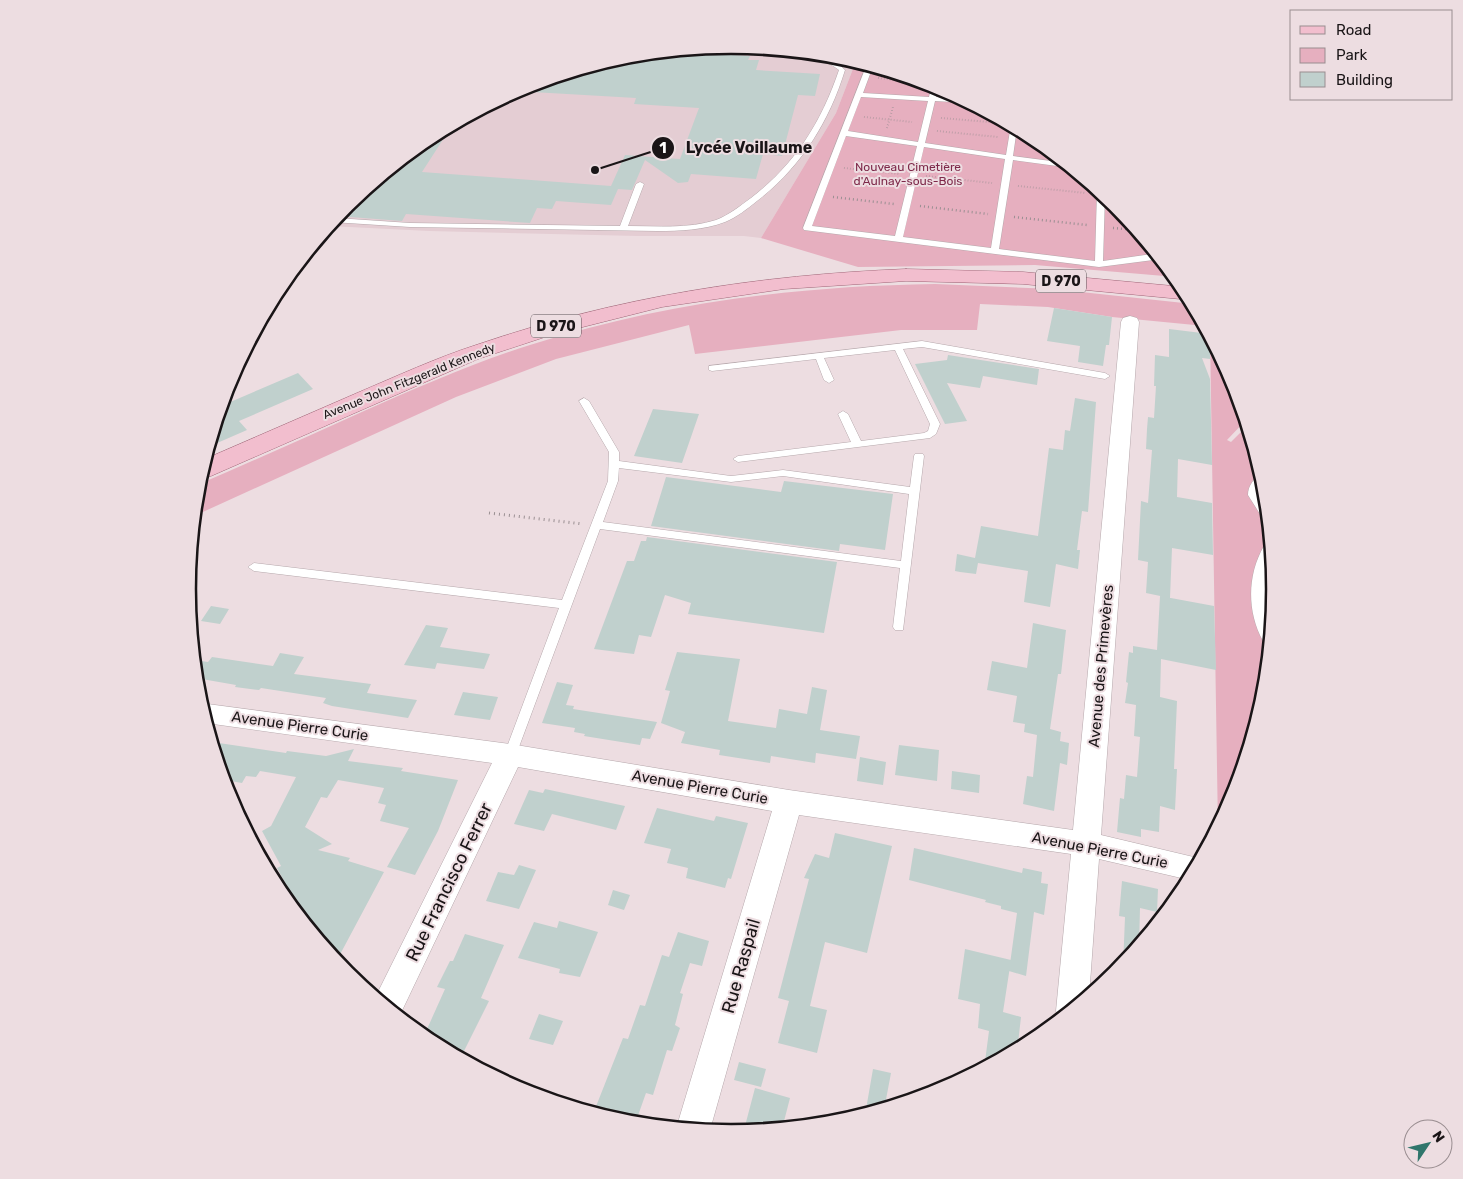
<svg xmlns="http://www.w3.org/2000/svg" width="1463" height="1179" viewBox="0 0 1463 1179" font-family="Rubik,sans-serif">
<style>
.built{fill:#e4cdd3}
.green{fill:#e6afbf}
.building{fill:#c0d0cd}
.lines{fill:none;stroke-linecap:round;stroke-linejoin:round}
.service-casing{stroke:#b6a8ac;stroke-width:1}
.minor-casing{stroke:#b6a8ac;stroke-width:1}
.primary-casing{stroke:#a16779;stroke-width:1}
.path-far2{stroke:#9a8f92;stroke-width:2;stroke-dasharray:0.5 2.5;stroke-linecap:butt}
.path-far1{stroke:#9a8f92;stroke-width:2.5;stroke-dasharray:1 3;stroke-linecap:butt}
.path{stroke:#9a8f92;stroke-width:3;stroke-dasharray:1 4;stroke-linecap:butt}
.service{fill:#fff;fill-rule:evenodd}
.minor{fill:#fff;fill-rule:evenodd}
.primary{fill:#f2bece;fill-rule:evenodd}
.labels{text-anchor:middle;dominant-baseline:central;stroke-width:4;stroke-linejoin:round;paint-order:stroke}
.far-park-label{font-size:12px;fill:#7e294a;stroke:#eddde1}
.far-street-label{font-size:12px;fill:#1a1517;stroke:#eddde1}
.shield{fill:#eddde1;stroke:#595154;stroke-width:1}
.shield-label{font-size:14px;font-weight:bold;fill:#1a1517}
.street-label{font-size:15px;fill:#1a1517;stroke:#eddde1}
.near-street-label{font-size:18px;fill:#1a1517;stroke:#eddde1}
.rim{fill:none;stroke:#1a1517;stroke-width:2.5}
.leader{fill:none;stroke:#1a1517;stroke-width:2}
.callout-dot{fill:#1a1517;stroke:#eddde1;stroke-width:2}
.mark-label{font-size:15px;text-anchor:middle;font-weight:bold;fill:#fff}
.callout-label{font-size:16px;text-anchor:middle;font-weight:bold;fill:#1a1517;stroke:#eddde1;stroke-width:4;stroke-linejoin:round;paint-order:stroke}
</style>
<rect width="100%" height="100%" fill="#eddde1"/>
<path class="built" d="M732 45 838 56 856 61 836 113 761 238 744 236H638L429 231 329 226 347 204 429 137 523 86 626 55Z"/>
<path class="green" d="M856 61 940 87 1034 137 1117 205 1176 277 1035 265 858 267 761 238 836 113Z
M935 284 1053 289 1193 304 1205 326 1112 317 1048 307 980 304 977 330H901L695 354 689 325 556 359 456 397 194 516 197 485C253 461 309 436 364 411 419 387 473 363 530 345 662 303 797 286 935 284Z
M1210 334 1214 343V349L1224 362 1222 364 1227 367 1231 374 1226 378 1235 383 1246 420 1227 440 1231 442 1248 425 1260 467 1254 475 1259 509 1269 516 1271 543 1268 545 1262 632 1270 645 1265 696 1234 798 1218 829Z"/>
<path class="building" d="M668 51 750 56 748 60H759L756 70 820 74 815 96 798 95 782 156 763 154 756 179 691 174 688 182 678 183 645 160 632 190 618 189 611 205 556 201 552 209 537 208 530 223 406 214 402 221 337 216 347 204 429 137 453 124 422 172 611 186 625 155 680 159 699 108 634 104 636 98 515 91 523 86 615 59 639 60 642 54Z
M1054 308 1112 317 1109 345H1106L1103 366 1078 362 1080 346 1047 341Z
M1169 329 1210 334V359L1202 358 1210 379 1212 465 1178 459 1177 497 1212 503 1213 555 1172 548 1170 598 1146 593 1148 562 1138 560 1141 501 1148 503 1152 450 1146 449 1147 429 1148 417 1154 418 1156 386H1154L1155 355 1169 357Z
M948 355 1039 369 1037 385 983 376 980 388 947 383 967 421 945 424 915 364 947 360Z
M298 373 313 389 239 421 247 430 208 447 221 406Z
M1075 398 1096 402 1088 512 1082 511 1077 550H1080L1078 569 1056 564 1050 607 1024 602 1028 571 978 563 976 574 960 572 955 571 957 554 975 558 981 526 1038 536 1049 448 1063 450 1065 430 1070 431Z
M653 409 699 414 682 463 634 456Z
M666 477 781 492 784 481 893 494 885 550 840 544 839 551 651 526Z
M647 537 837 562 824 633 688 614 691 603 665 595 651 637 639 635 634 654 594 649 627 561H634L641 541H646Z
M1160 596 1214 606 1216 670 1161 659 1160 697 1177 701 1174 769H1177L1175 810 1160 806 1159 832 1141 829V837L1117 832 1120 798 1124 799 1126 775 1137 777 1140 737 1134 736 1136 705 1125 703 1128 683 1126 682 1129 652 1133 653V646L1157 650Z
M211 606 229 609 220 624 201 621Z
M1033 623 1066 630 1061 674H1058L1050 729 1061 732 1060 741 1069 743 1067 765 1060 763 1054 811 1023 804 1027 776 1033 777 1037 735 1024 732 1025 724 1013 722 1017 696 987 690 992 661 1027 668Z
M426 625 448 628 440 647 490 654 484 669 437 663 435 669 404 665Z
M677 652 740 659 728 721 776 728 779 709 807 714 812 687 827 690 820 730 860 736 856 759 816 753 815 763 771 756 770 763 719 755 720 750 681 743 685 732 661 723 670 691 665 690Z
M280 653 304 657 294 674 371 684 367 693 417 700 408 718 332 706 323 703 326 698 261 688 259 690 235 687 236 685 196 678 194 660 208 662 212 657 273 666Z
M557 682 573 685 566 705 574 706 573 709 657 722 650 739 642 738 640 745 584 736 585 734 574 732 575 728 542 723Z
M463 692 498 697 490 720 454 715Z
M212 742 286 753 287 751 326 756 354 749 348 761 403 768 401 771 458 780 438 831 415 875 387 867 409 828 380 821 386 805 378 803 384 788 338 780 327 798 321 797 305 827 332 844 318 850 350 858 348 861 384 872 336 962 298 915V907L277 868 281 866 262 831 271 826 296 777 260 771 256 777 246 776 242 783 225 780 222 777Z
M899 745 939 750 937 781 895 775Z
M860 757 886 762 883 785 857 781Z
M952 771 980 775 979 793 951 789Z
M545 789 625 806 616 830 552 814 544 831 514 824 529 790 543 793Z
M657 808 714 821 716 816 748 823 731 879 728 878 725 888 686 878 688 868 667 863 671 849 644 843Z
M835 833 892 846 867 953 825 942 810 1006 827 1010 817 1053 778 1043 789 1001 778 998 809 879 804 878 815 854 829 858Z
M914 848 1022 873 1023 868 1042 872 1041 883 1048 884 1044 915 1034 912 1026 976 1009 971 1017 913 1001 909V906L985 902 986 900 909 880Z
M519 865 536 870 519 909 486 901 498 872 514 875Z
M1122 881 1158 889 1157 912 1140 908 1139 947 1123 967 1125 917 1119 916Z
M613 890 630 895 624 910 608 905Z
M559 921 598 932 580 977 559 973 560 969 518 958 534 922 557 928Z
M678 932 709 941 702 966 690 963 680 993 683 994 675 1025 680 1028 672 1051 667 1050 653 1095 646 1093 635 1124 625 1123 593 1114 623 1038 628 1039 640 1005 645 1006 662 955 669 957Z
M465 934 504 945 481 998 489 1001 460 1059 423 1038 445 989 437 987 450 961H453Z
M965 949 1011 960 1003 1012 1021 1017 1017 1052 984 1069 989 1031 978 1028 980 1004 958 999Z
M539 1014 563 1021 553 1045 529 1039Z
M739 1062 766 1069 761 1087 734 1080Z
M873 1069 891 1073 884 1110 865 1115Z
M755 1088 790 1098 782 1129 761 1131 745 1126Z"/>
<g class="lines">
<g class="service-casing">
<path id="service" d="M785 50C807 52 829 53 845 70 829 122 801 167 757 201 747 209 737 217 725 222 704 230 680 231 657 231L410 227 332 222 336 218 410 223 620 226 636 184 640 182 644 184 628 226C657 226 688 229 716 220 729 215 740 206 751 198 795 164 821 123 839 70 823 57 805 56 786 52Z
M867 64 873 66 863 93 929 97 932 84 938 86 936 97 963 99 970 103 935 101 925 143 1006 155 1011 125 1017 128 1013 156 1066 163 1072 168 1013 160 999 249 1095 261 1097 192 1099 190 1105 195 1103 261 1152 254H1158L1161 259 1099 267 804 230 803 228ZM861 97 928 101 918 142 848 131ZM846 136 917 146 895 236 812 226ZM924 147 1005 159 991 248 903 237Z
M922 341 1105 373 1110 376 1105 379 922 347 903 349 940 424 936 434 930 438 738 462 733 459 738 456 851 442 838 414 843 411 848 414 861 441 924 433 928 431 930 424 895 350 824 358 834 380 829 383 824 380 816 359 712 371 709 370V366Z
M584 398 589 401 619 452V461L731 476 783 470 910 487 914 456 915 454H923L924 456 903 630H895L893 627 900 568 600 529 516 755 514 759 510 760 506 759 504 755 559 608 254 571 248 567 254 563 562 600 608 481 609 452 579 401ZM619 468 731 482 783 476 909 494 901 561 603 522 618 481Z"/>
</g>
<g class="minor-casing">
<path id="minor" d="M1130 316 1137 318 1139 322 1101 835 1202 859 1190 880 1099 859 1089 997 1060 1021 1056 1011 1071 854 799 815 710 1130 709 1132 676 1129 772 811 518 767 399 1017 375 998 492 763 206 723 200 703 510 744 789 790 1073 830 1121 322 1123 318Z
M1263 474 1266 484 1268 516 1260 514 1248 495C1248 486 1254 477 1263 474Z
M1272 544 1275 598 1271 644 1263 641C1247 612 1247 575 1264 546Z"/>
</g>
<g class="primary-casing">
<path id="primary" d="M906 269 1023 272 1184 287 1191 300 1023 284 906 281 784 289 662 307 551 335 478 359 211 476 199 477 205 459C256 437 306 415 357 393 397 376 436 358 476 345 617 297 758 275 906 269Z"/>
</g>
<path class="path-far2" d="M878 78 922 83
M864 117 912 122
M941 118 1002 123
M887 128 893 107
M937 131 998 137
M1025 140 1040 141
M844 168 900 174
M926 176 992 183
M1018 186 1086 193"/>
<path class="path-far1" d="M833 197 894 204
M920 206 988 214
M1014 217 1087 225
M1113 228 1138 230"/>
<path class="path" d="M489 513 583 524"/>
<use href="#service" class="service"/>
<use href="#minor" class="minor"/>
<use href="#primary" class="primary"/>
</g>
<g class="labels">
<g class="far-park-label">
<text x="908" y="167">Nouveau Cimetière<tspan x="908" dy="14">d'Aulnay-sous-Bois</tspan></text>
</g>
<g class="far-street-label">
<text transform="translate(409 381) rotate(-22)">Avenue John Fitzgerald Kennedy</text>
</g>
<g class="shield">
<rect x="1036" y="269.5" width="50" height="23" rx="4"/>
<rect x="531" y="314.5" width="50" height="23" rx="4"/>
</g>
<g class="shield-label">
<text x="1061" y="281">D 970</text>
<text x="556" y="326">D 970</text>
</g>
<g class="street-label">
<text transform="translate(1101 666) rotate(-85)">Avenue des Primevères</text>
<text transform="translate(300 726) rotate(8)">Avenue Pierre Curie</text>
<text transform="translate(700 787) rotate(10)">Avenue Pierre Curie</text>
<text transform="translate(1100 850) rotate(11)">Avenue Pierre Curie</text>
</g>
<g class="near-street-label">
<text transform="translate(449 882) rotate(-64)">Rue Francisco Ferrer</text>
<text transform="translate(741 966) rotate(-74)">Rue Raspail</text>
</g>
</g>
<path d="M0 0H1463V1179H0ZM196 589a535 535 0 1 1 1070 0a535 535 0 1 1-1070 0Z" fill="#eddde1" fill-rule="evenodd"/>
<path class="rim" d="M196 589a535 535 0 1 1 1070 0a535 535 0 1 1-1070 0Z"/>
<path class="leader" d="M595 170L663 148"/>
<g class="callout-dot">
<circle cx="595" cy="170" r="5"/>
<circle cx="663" cy="148" r="12"/>
</g>
<g class="mark-label">
<text x="663" y="153">1</text>
</g>
<g class="callout-label">
<text x="749" y="153">Lycée Voillaume</text>
</g>
<rect x="1290" y="10" width="162" height="90" fill="#eddde1" stroke="#998d90"/>
<rect x="1300" y="26" width="25" height="8" fill="#f2bece" stroke="#998d90"/>
<text x="1336" y="35" font-size="15" fill="#1a1517">Road</text>
<rect x="1300" y="48" width="25" height="15" fill="#e6afbf" stroke="#998d90"/>
<text x="1336" y="60" font-size="15" fill="#1a1517">Park</text>
<rect x="1300" y="72" width="25" height="15" fill="#c0d0cd" stroke="#998d90"/>
<text x="1336" y="85" font-size="15" fill="#1a1517">Building</text>
<g transform="translate(1428 1144) rotate(55)"><circle r="24" fill="#eddde1" stroke="#998d90"/>
<path d="M0-4L9 19L0 12L-9 19Z" fill="#30766c"/>
<text y="-8" font-size="14" font-weight="bold" text-anchor="middle" fill="#1a1517">N</text>
</g>
</svg>
